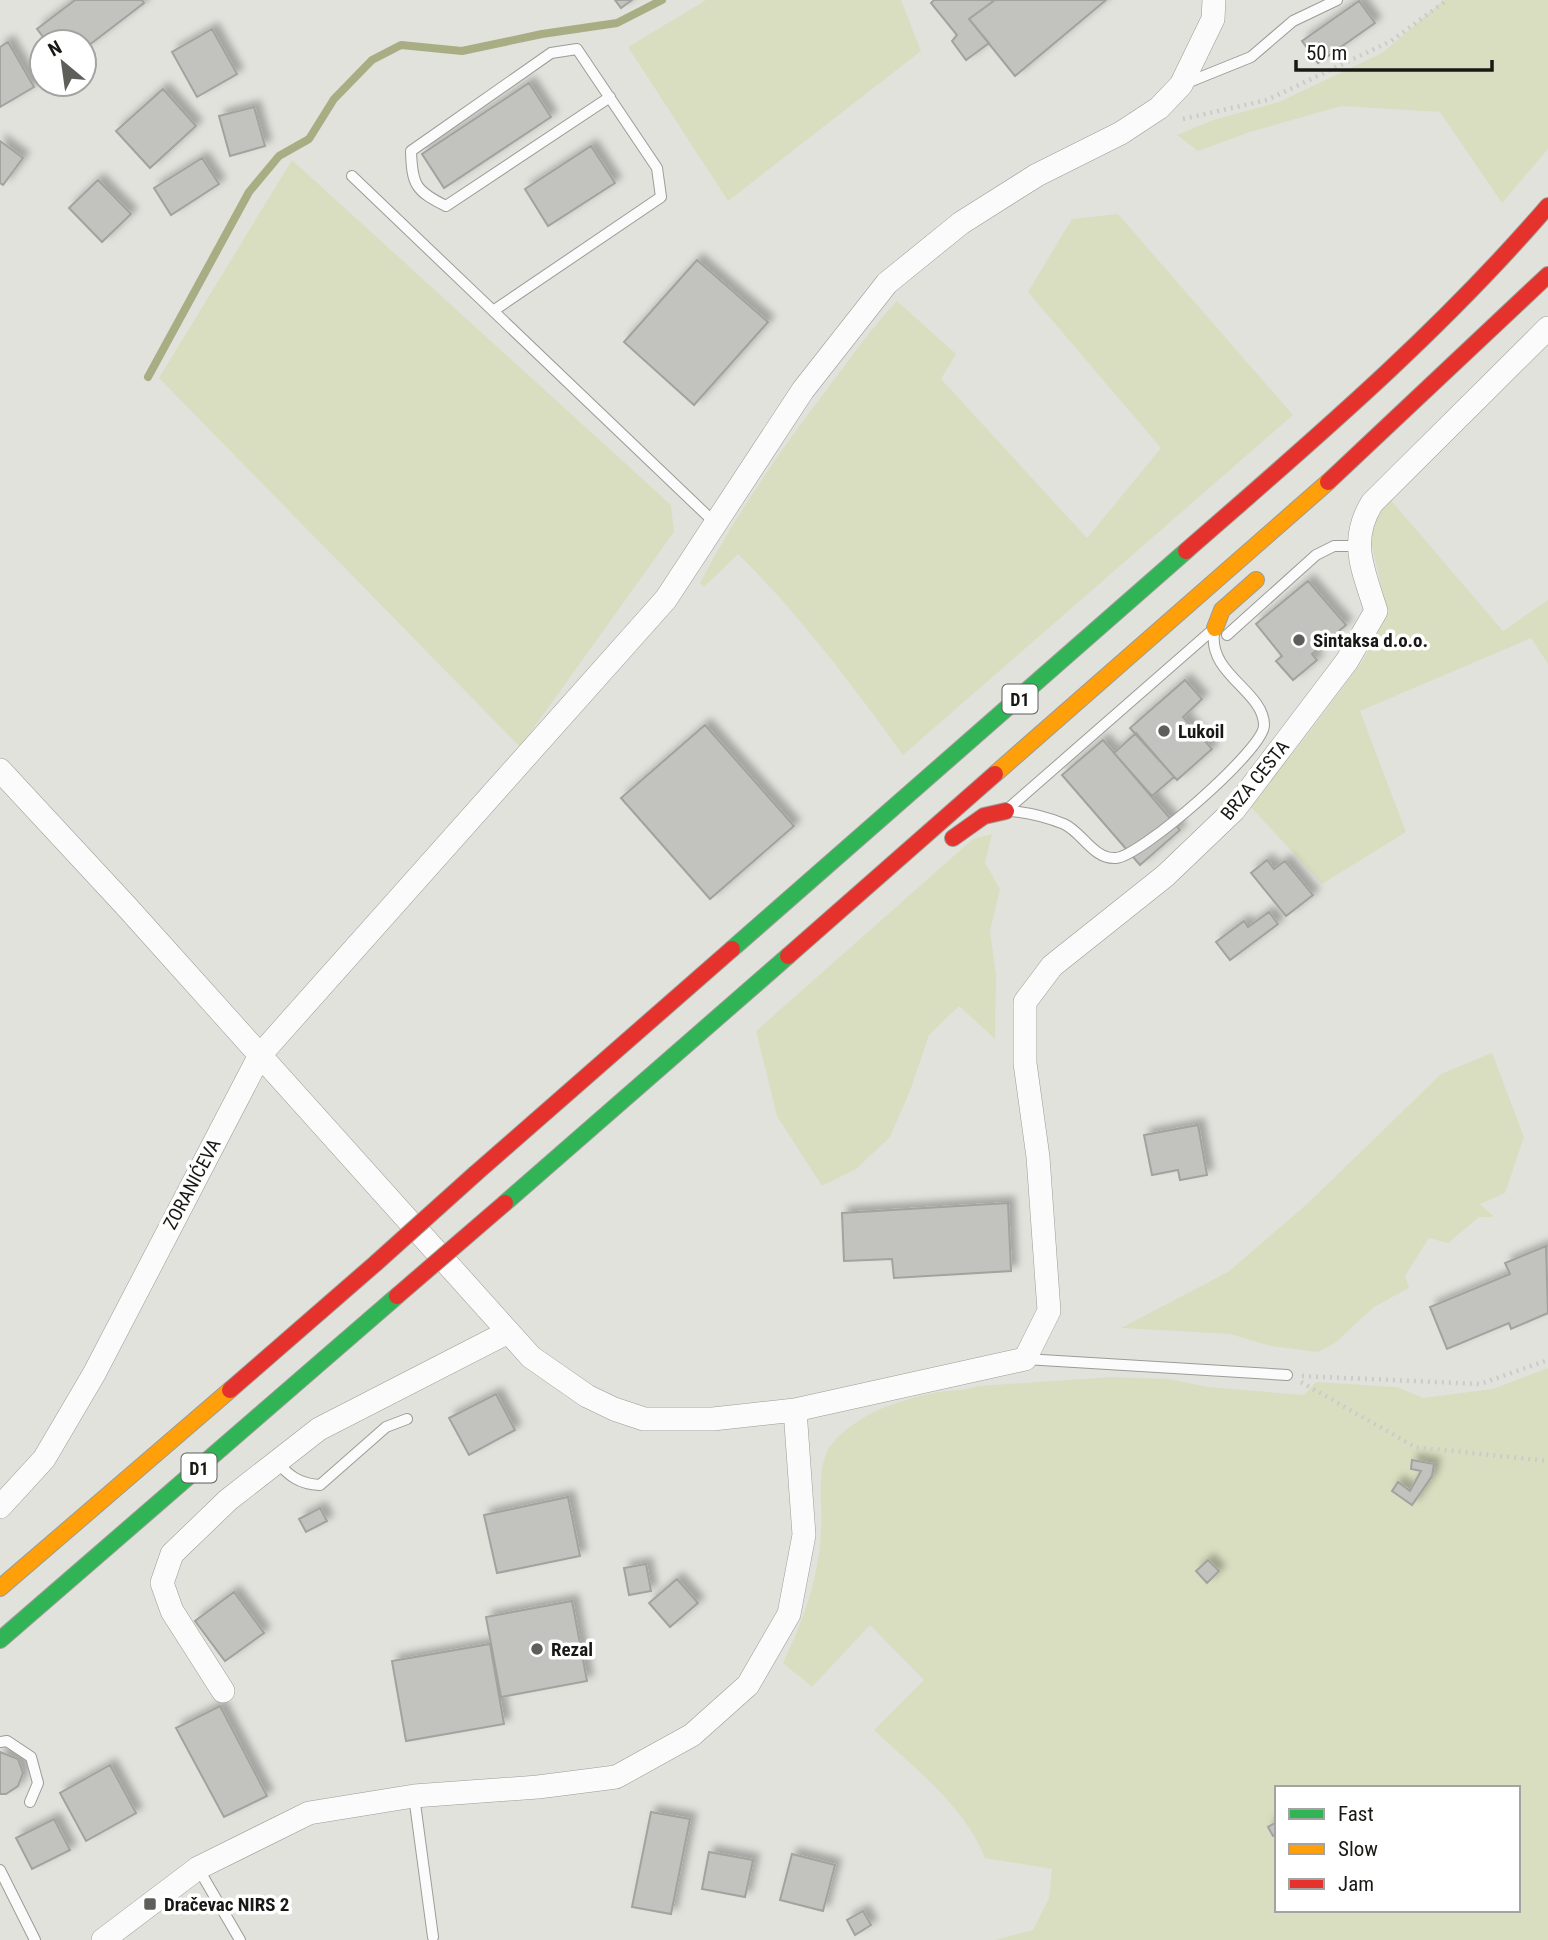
<svg xmlns="http://www.w3.org/2000/svg" width="1548" height="1940" viewBox="0 0 1548 1940" font-family="'Roboto Condensed',sans-serif">
<style>
.green{fill:#dadec0;fill-rule:evenodd}
.lines{fill:none;stroke-linecap:round;stroke-linejoin:round}
.stream{stroke:#a8ad83;stroke-width:8}
.building{fill:#c2c3be;stroke:#a2a39e;stroke-width:2;filter:url(#shadow)}
.lane-casing{stroke:#9b9c97;stroke-width:12}
.street-casing{stroke:#9b9c97;stroke-width:24}
.fast-casing{stroke:#9b9c97;stroke-width:18}
.slow-casing{stroke:#9b9c97;stroke-width:18}
.jam-casing{stroke:#9b9c97;stroke-width:18}
.path{stroke:#cbcbc9;stroke-width:4.5;stroke-dasharray:2 5;stroke-linecap:butt}
.lane{stroke:#fafbfa;stroke-width:10}
.street{stroke:#fafbfa;stroke-width:23}
.fast{stroke:#30b455;stroke-width:16}
.slow{stroke:#ff9f0a;stroke-width:16}
.jam{stroke:#e5322d;stroke-width:16}
.jam-bridge-casing{stroke:#9b9c97;stroke-width:18;stroke-linecap:butt}
.jam-bridge{stroke:#e5322d;stroke-width:16}
.poi-dot{fill:#5e5f5b;stroke:#fff;stroke-width:2.5}
.labels{text-anchor:middle;dominant-baseline:central;stroke-width:7;stroke-linejoin:round;paint-order:stroke}
.shield{fill:#fff;stroke:#5d5e5b;stroke-width:2}
.shield-label{font-size:18px;font-weight:bold;fill:#181915}
.poi-label{font-size:19px;font-weight:bold;fill:#181915;stroke:#fff;text-anchor:start}
.street-label{font-size:19px;fill:#181915;stroke:#fff}
</style>
<defs>
<filter id="shadow"><feDropShadow dx="6" dy="-6" stdDeviation="3.5" flood-color="#0004"/></filter>
</defs>
<rect width="100%" height="100%" fill="#e1e2dc"/>
<path class="green" d="M706 0H901L921 51 728 201 628 47Z
M1444 0H1548V149L1502 203 1440 112 1341 106 1250 132 1198 151 1177 135 1213 120 1279 102 1382 53Z
M292 160 671 505 674 532 520 747 159 378Z
M1118 214 1293 415 903 755C852 685 800 615 738 554L704 587 700 583C736 514 780 451 827 389 850 359 871 328 897 301L956 354 941 379 1087 538 1161 448 1028 292 1072 219Z
M1389 498 1503 631 1548 600V664L1531 638 1360 711 1406 832 1322 884 1249 805 1298 747 1362 662 1385 619V604L1370 537 1374 517Z
M992 834 985 863 1000 889 990 931 996 976 995 1039 959 1006 929 1035 910 1091 890 1137 856 1169 822 1186 777 1116 756 1031 973 839Z
M1492 1053 1524 1137 1505 1193 1480 1204 1494 1217H1479L1448 1243 1429 1238 1405 1276 1409 1288 1374 1307 1335 1343 1318 1352 1271 1346 1230 1334 1121 1328 1228 1272 1307 1204 1441 1074Z
M1548 1368V1940H995L1033 1930 1049 1898 1052 1869 985 1858C964 1805 914 1768 874 1730L924 1680 870 1625 812 1687 783 1663C803 1621 819 1578 821 1531 823 1505 816 1476 827 1452 834 1436 856 1422 870 1414 886 1405 929 1392 947 1391 959 1390 966 1390 978 1386L1112 1377 1169 1379 1208 1387 1304 1395 1316 1382 1397 1387 1423 1398 1493 1389ZM1277 1788H1518V1910H1277Z"/>
<g class="lines">
<path class="stream" d="M148 377 249 192 279 156 309 139 334 99 372 60 401 45 462 51 542 34 617 23 662 0"/>
</g>
<path class="building" d="M75 0H142L144 3 84 49V42H47L37 29Z
M615 0H632L621 8Z
M934 0H995L969 19 989 43 966 60 952 41 957 35 931 3Z
M995 0H1106L1015 76 969 19Z
M1359 1 1375 23 1318 63 1302 41Z
M212 29 237 74 197 97 172 52Z
M8 42 34 87 0 107V47Z
M529 83 551 117 444 188 422 154Z
M163 89 196 126 150 168 116 131Z
M254 107 265 146 230 156 219 116Z
M0 141 23 158 3 185 0 183Z
M591 146 615 183 548 226 525 189Z
M202 158 219 184 171 215 154 188Z
M98 180 131 214 102 242 69 208Z
M697 260 768 322 694 405 624 342Z
M1308 581 1346 625 1312 654 1317 660 1293 680 1276 661 1282 656 1256 624Z
M1185 680 1202 699 1183 717 1212 749 1177 780 1130 728Z
M705 725 794 826 710 899 621 798Z
M1136 733 1174 777 1152 796 1114 753Z
M1103 740 1180 830 1140 865 1062 775Z
M1267 860 1274 869 1285 861 1313 895 1286 916 1251 873Z
M1269 912 1278 924 1230 960 1216 942 1244 921 1248 927Z
M1198 1125 1207 1175 1180 1180 1178 1170 1152 1175 1144 1135Z
M1008 1203 1011 1271 894 1278 892 1259 844 1261 842 1213Z
M1546 1246 1548 1313 1511 1329 1509 1323 1447 1349 1430 1307 1510 1274 1505 1263Z
M496 1394 515 1430 469 1455 449 1418Z
M1412 1460 1434 1464 1432 1476 1412 1505 1392 1491 1398 1482 1410 1491 1421 1471 1411 1469Z
M568 1497 580 1556 497 1573 484 1515Z
M320 1508 327 1521 306 1532 299 1519Z
M1208 1560 1219 1571 1207 1583 1196 1571Z
M646 1564 651 1591 629 1595 624 1568Z
M677 1579 698 1603 670 1627 649 1603Z
M234 1592 264 1633 225 1661 195 1621Z
M572 1601 587 1681 501 1697 486 1617Z
M490 1644 504 1724 406 1741 392 1661Z
M220 1706 267 1796 224 1817 176 1728Z
M0 1752 18 1759 23 1773 18 1786 6 1794H0Z
M110 1765 136 1813 86 1841 60 1793Z
M651 1812 690 1819 671 1914 632 1907Z
M54 1819 70 1850 32 1869 16 1838Z
M1277 1822V1834L1273 1836 1268 1827Z
M709 1852 753 1860 745 1897 702 1889Z
M792 1854 835 1865 823 1911 780 1900Z
M863 1911 871 1925 855 1935 847 1920Z"/>
<g class="lines">
<g class="lane-casing">
<path id="lane" d="M1184 84 1251 57 1293 21 1337 0
M352 176 714 522
M493 311 661 197 657 168 577 49 551 53 411 151C412 184 415 191 446 206L610 97
M1227 635 1316 555 1334 546H1357
M1010 807 1209 633
M1012 811C1030 813 1047 817 1064 824 1082 832 1094 860 1116 858 1140 857 1265 749 1264 725 1264 692 1209 674 1214 634
M1025 1359 1287 1375
M275 1460C289 1476 299 1484 320 1485L386 1427 407 1419
M0 1742 7 1741 31 1757 38 1783 30 1802
M414 1796 433 1937
M198 1868 240 1940
M0 1870 35 1940"/>
</g>
<g class="street-casing">
<path id="street" d="M0 770 127 907 531 1357 587 1396 614 1409 644 1419H713L795 1410 1025 1359 1049 1311 1038 1157 1025 1063V1002L1052 966 1165 876 1234 810 1347 661 1376 611C1364 571 1348 542 1372 503L1548 328
M0 1507 44 1459 94 1374 260 1055 666 599 803 390 887 283 961 223 1037 175 1121 133 1159 108 1181 85 1213 19 1214 0
M223 1691 172 1611 162 1583 172 1554 228 1500 319 1429 508 1332
M103 1940 198 1868 309 1813 414 1796 538 1787 616 1777 692 1735 748 1685 789 1614 804 1535 795 1410"/>
</g>
<g class="fast-casing">
<path id="fast" d="M732 949 1186 551
M505 1203 788 956
M0 1640 397 1296"/>
</g>
<g class="slow-casing">
<path id="slow" d="M1215 628 1222 610 1256 580
M995 774 1328 482
M0 1588 230 1390"/>
</g>
<g class="jam-casing">
<path id="jam" d="M1328 482 1548 275
M1186 551C1312 441 1439 333 1548 206
M953 838 984 816 1006 811
M788 956 995 774
M475 1174 732 949
M230 1390 376 1263"/>
</g>
<path class="path" d="M1183 119 1267 100 1391 41 1447 0
M1302 1376 1480 1384 1548 1360
M1301 1382 1415 1447 1548 1461"/>
<use href="#lane" class="lane"/>
<use href="#street" class="street"/>
<use href="#fast" class="fast"/>
<use href="#slow" class="slow"/>
<use href="#jam" class="jam"/>
<g class="jam-bridge-casing">
<path id="jam-bridge" d="M376 1263 475 1174
M397 1296 505 1203"/>
</g>
<use href="#jam-bridge" class="jam-bridge"/>
</g>
<g class="poi-dot">
<circle cx="1299" cy="640" r="7"/>
<circle cx="1164" cy="731" r="7"/>
<circle cx="537" cy="1649" r="7"/>
<rect x="143" y="1897" width="14" height="14" rx="3.5"/>
</g>
<g class="labels">
<g class="shield">
<rect x="1002.5" y="684.5" width="35" height="29" rx="5"/>
<rect x="181.5" y="1453.5" width="35" height="29" rx="5"/>
</g>
<g class="shield-label">
<text x="1020" y="699">D1</text>
<text x="199" y="1468">D1</text>
</g>
<g class="poi-label">
<text x="1313" y="640">Sintaksa d.o.o.</text>
<text x="1178" y="731">Lukoil</text>
<text x="551" y="1649">Rezal</text>
<text x="164" y="1904">Dračevac NIRS 2</text>
</g>
<g class="street-label">
<text transform="translate(1255 780) rotate(-51)">BRZA CESTA</text>
<text transform="translate(192 1184) rotate(-62)">ZORANIĆEVA</text>
</g>
</g>
<rect x="1275" y="1786" width="245" height="126" fill="#ffffff" stroke="#a3a3a1" stroke-width="2"/>
<rect x="1289" y="1809" width="35" height="10" fill="#30b455" stroke="#a3a3a1" stroke-width="2"/>
<text x="1338" y="1821" font-size="21" fill="#181915">Fast</text>
<rect x="1289" y="1844" width="35" height="10" fill="#ff9f0a" stroke="#a3a3a1" stroke-width="2"/>
<text x="1338" y="1856" font-size="21" fill="#181915">Slow</text>
<rect x="1289" y="1879" width="35" height="10" fill="#e5322d" stroke="#a3a3a1" stroke-width="2"/>
<text x="1338" y="1891" font-size="21" fill="#181915">Jam</text>
<g transform="translate(63 63) rotate(331)"><circle r="33" fill="#ffffff" stroke="#a3a3a1" stroke-width="2"/>
<path d="M0-5L12 26L0 18L-12 26Z" fill="#5e5f5b"/>
<text y="-10" font-size="19" font-weight="bold" text-anchor="middle" fill="#181915">N</text>
</g>
<path d="M1296 60v10h196v-10" fill="none" stroke="#181915" stroke-width="3.5"/>
<text x="1306" y="60" font-size="21" fill="#181915" stroke="#ffffff" stroke-width="5" paint-order="stroke">50 m</text>
</svg>
